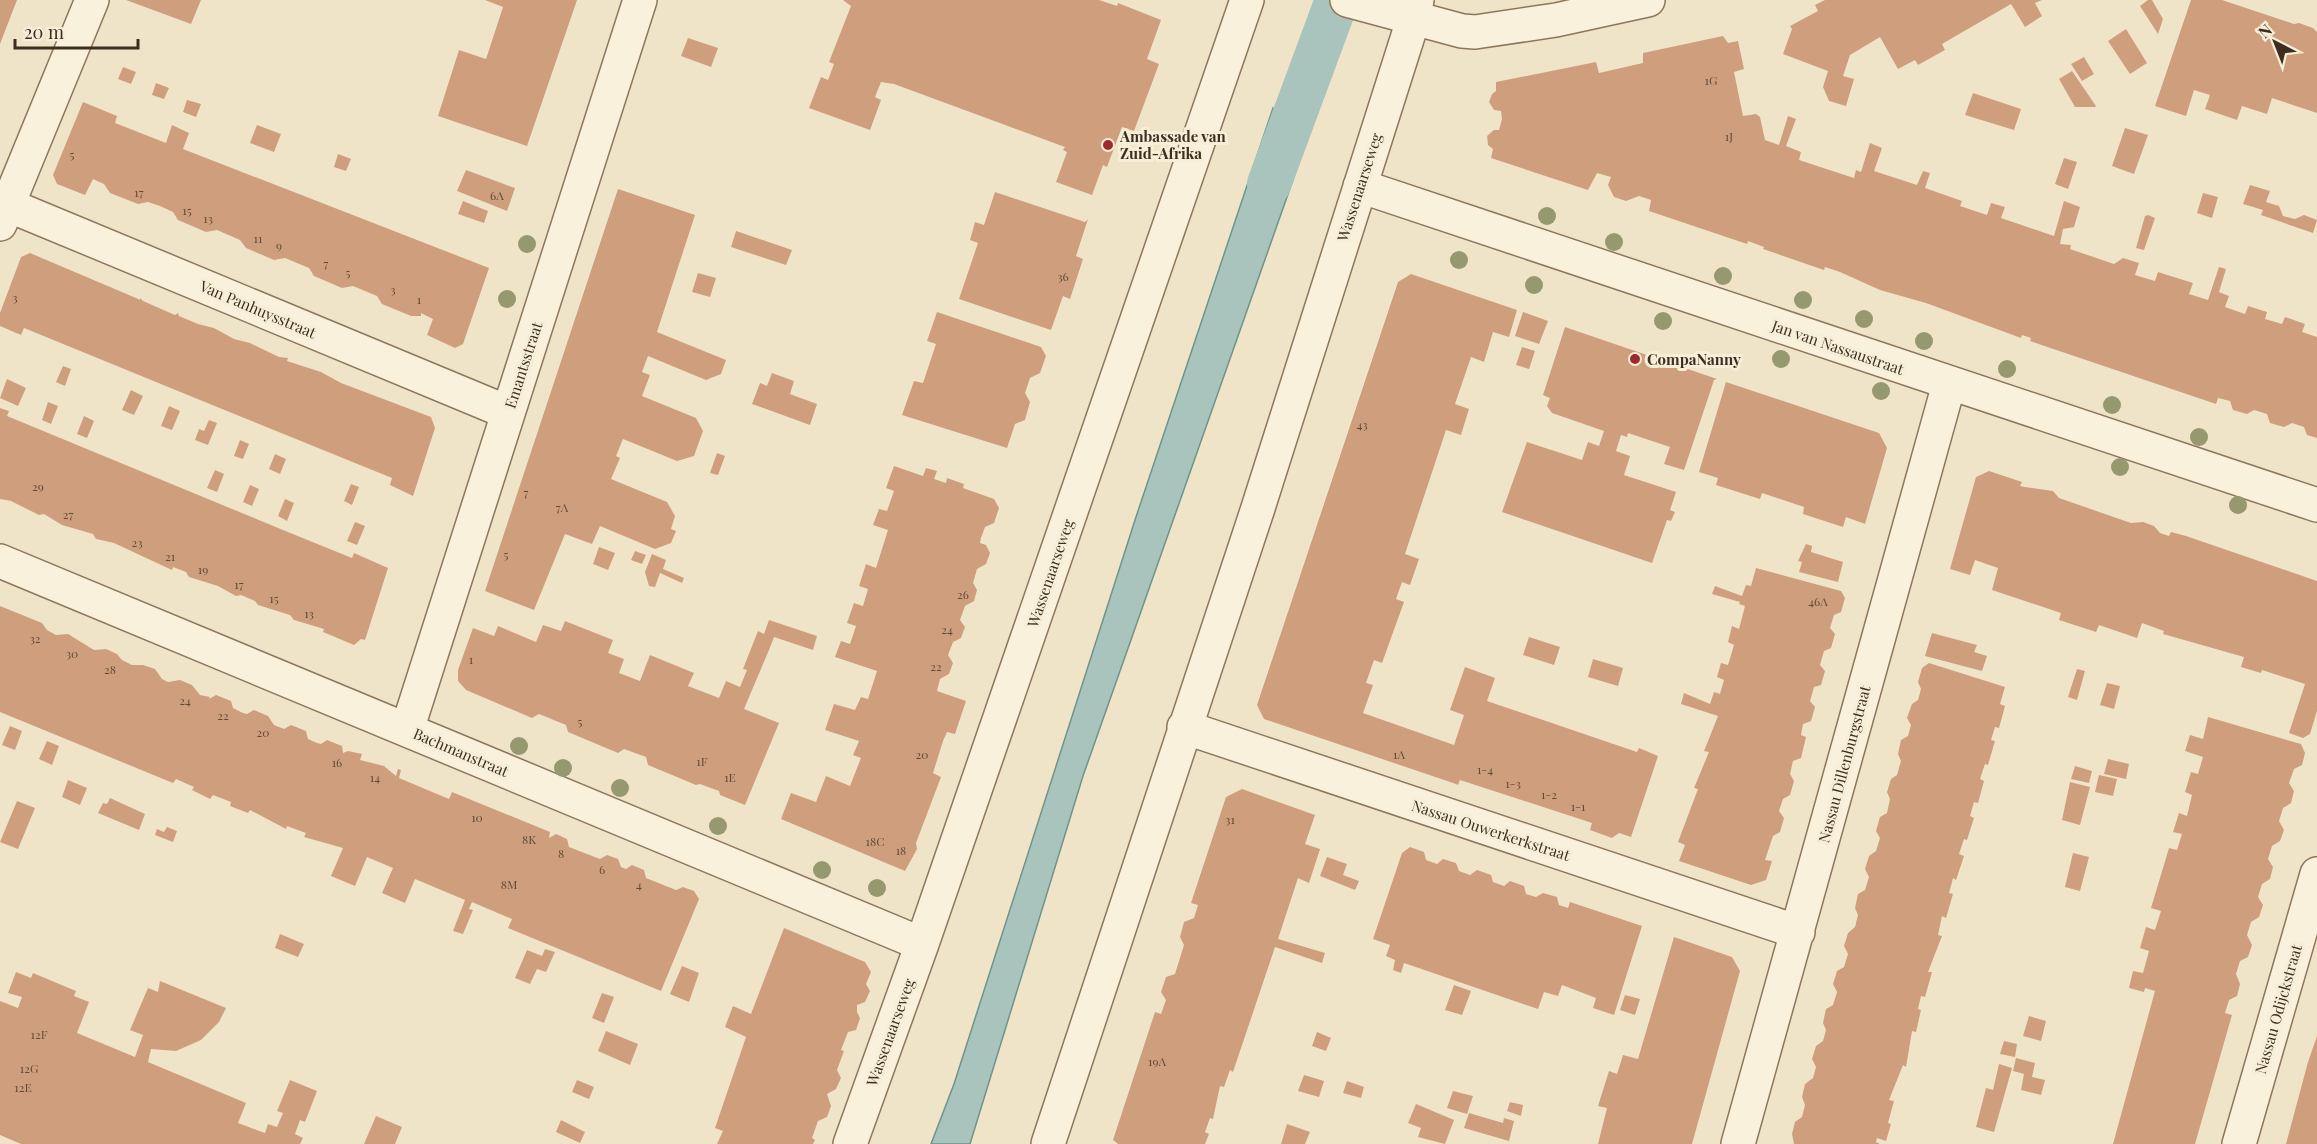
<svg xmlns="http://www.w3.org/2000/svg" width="2317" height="1144" viewBox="0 0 2317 1144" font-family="'Playfair Display',serif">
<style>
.water{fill:#a9c4bc;stroke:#6f938a;stroke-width:1.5}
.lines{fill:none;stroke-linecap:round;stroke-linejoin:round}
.canal{stroke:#a9c4bc;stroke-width:44}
.building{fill:#cf9f7d}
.minor-casing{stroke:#8d765c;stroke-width:36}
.minor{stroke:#faf1dc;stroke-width:33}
.tree{fill:#96986f}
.poi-dot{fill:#9e2a2b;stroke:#f7eed8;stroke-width:2}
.labels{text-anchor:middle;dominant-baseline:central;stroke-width:6;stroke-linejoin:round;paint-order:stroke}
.number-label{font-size:12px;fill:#624a37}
.poi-label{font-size:15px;font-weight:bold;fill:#3d2e20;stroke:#f7eed8;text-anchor:start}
.street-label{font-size:15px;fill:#3d2e20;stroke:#f7eed8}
</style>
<rect width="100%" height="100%" fill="#f0e4c8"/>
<path class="water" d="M1273 108 1302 148 1293 180 1083 776 970 1144H931L954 1084 1136 517Z"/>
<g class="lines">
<path class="canal" d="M1269 184 1337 0"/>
</g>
<path class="building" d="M0 0H17L0 44Z
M126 0H201L191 24Z
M485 0H577L527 146 438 116 459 50 486 59 503 7Z
M843 0H1099L1117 6 1118 3 1161 20 1147 59 1159 64 1134 131 1122 127 1107 167 1103 165 1092 195 1056 182 1067 152 1063 150 1065 147 894 84 881 82 875 97 881 100 870 130 809 108 821 77 828 80 834 64 829 62 851 6Z
M1825 0H2042L2035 3 2042 16 2025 27 2011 4 1942 44 1945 50 1918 65 1915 60 1898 69 1880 37 1850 55 1843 76 1854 79 1846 106 1829 101 1823 87 1828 71 1783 54 1792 29 1790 26 1818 11 1815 5Z
M2148 0H2152L2163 19 2158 34 2140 6Z
M2191 0H2222L2294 24 2299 23 2313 28 2317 32V113L2272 98 2267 114 2242 106 2237 120 2205 109 2210 95 2194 90 2186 116 2155 106Z
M2126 29 2147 63 2130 74 2108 41Z
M1723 36 1728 43 1738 41 1744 69 1734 72 1743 116 1756 114 1760 117 1765 140 1779 145 1788 116 1796 119 1786 146 1801 152 1799 160 1854 178 1856 170 1861 172 1870 143 1882 148 1874 171 1917 185 1923 171 1930 173 1925 188 1962 201 1960 206 1987 215 1991 203 2005 207 2001 218 2054 236 2064 201 2080 207 2074 227 2063 229 2060 244 2071 245 2070 249 2114 264 2123 258 2139 263 2135 275 2155 281 2158 272 2193 283 2189 294 2208 300 2219 267 2226 269 2219 292 2229 296 2225 307 2245 314 2248 306 2267 312 2265 319 2282 324 2285 317 2305 324 2302 332 2317 337V438L2307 435 2304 427 2292 423 2284 427 2270 423 2267 414 2254 410 2247 414 2233 410 2230 401 2218 398 2216 404 2030 341 2031 338 2022 335 2021 338 1926 303 1880 290 1840 272 1825 267 1824 270 1763 249 1764 247 1748 241 1747 244 1649 211 1651 200 1639 196 1626 201 1614 197 1608 185 1611 177 1597 173 1588 190 1491 158 1493 149 1488 145 1487 136 1494 130H1499L1502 119 1501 111 1494 110 1489 102 1492 94 1496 91V82L1596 62 1599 73 1643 63V53Z
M688 38 718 48 711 67 681 56Z
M2084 57 2094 74 2082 81 2071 64Z
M123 67 136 72 131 84 118 79Z
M2072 71 2096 106 2095 107H2075L2059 79Z
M156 83 169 88 164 99 152 95Z
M1973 93 2021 109 2014 130 1965 115Z
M187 100 201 104 196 117 183 112Z
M83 102 117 116 115 123 166 143 172 125 189 133 183 149 489 268 463 344 455 348 427 335 433 319 421 313V316H411L382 304 377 296 353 286 342 288 314 276 309 268 285 258 274 260 246 248 240 240 217 230 206 232 178 220 173 212 160 206 148 202 138 204 110 193 104 184 93 179 85 195 57 184 53 175Z
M257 125 281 134 274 152 250 143Z
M2125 128 2148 135 2134 174 2112 166Z
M338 154 351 159 346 171 334 167Z
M2064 158 2077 162 2068 189 2055 184Z
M466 170 515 188 507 211 457 191Z
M2250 185 2270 191 2266 202 2279 206 2283 216 2295 219 2304 215 2317 220 2313 233 2261 215 2263 210 2243 204Z
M618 189 695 215 657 332 726 360 721 374 706 380 648 356 642 372 650 375 642 396 696 418 703 431 694 456 677 461 623 439 616 456 620 458 611 479 667 502 675 516 671 529 676 531 671 543 655 549 600 526 592 544 565 534 534 610 485 591Z
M995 192 1085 222 1088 219 1076 256 1083 259 1070 299 1063 296 1051 330 959 299 978 243 970 240 975 222 984 225Z
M2203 193 2218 197 2212 218 2197 213Z
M463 201 488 211 484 223 458 214Z
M2148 215 2155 218 2144 250 2136 248 2145 216Z
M736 231 792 250 786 265 731 247Z
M30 253 136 298 140 300V298L143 301 175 315 178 313 179 316 198 324 214 328 234 339 250 343 279 357 288 358 287 361 321 372 341 383 431 417 435 428 413 496 390 485 392 478 222 409 24 328 21 335 0 326V313L21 257Z
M698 273 716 278 710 297 692 292Z
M1411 274 1517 310 1509 337 1493 332 1484 362 1471 357 1455 404 1469 409 1461 435 1446 430 1405 554 1419 559 1410 585 1402 582 1396 599 1404 602 1382 663 1374 660 1366 683 1373 685 1363 713 1454 745 1464 715 1450 710 1465 667 1495 678 1487 701 1637 752 1639 748 1658 756 1631 837 1619 833 1612 838 1590 830 1592 823 1460 780 1458 785 1456 784 1264 719 1257 705 1398 282Z
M937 312 1041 347 1046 356 1040 373 1030 378 1025 393 1030 402 1025 420 1015 424 1007 448 902 415 914 381 923 383 936 344 927 341Z
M1523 312 1548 321 1539 344 1515 336Z
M1565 327 1717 379 1714 380 1684 470 1664 464 1670 447 1628 433 1627 437 1621 435 1616 451 1630 456 1624 475 1676 492 1670 510 1675 512 1671 521 1667 520 1652 563 1502 512 1527 442 1582 460 1588 442 1599 446 1604 431 1552 413 1547 406 1550 398 1543 395Z
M1522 347 1535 351 1529 369 1516 365Z
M63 366 71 369 65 386 56 382Z
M772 373 794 381 790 394 817 404 810 425 752 404 760 383 767 386Z
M7 379 26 388 18 406 0 398Z
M1726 382 1879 433 1887 448 1865 524 1846 517 1843 527 1803 514 1804 507 1762 493 1760 499 1716 485 1718 478 1699 472Z
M131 390 143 396 134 415 122 410Z
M48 402 58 406 51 424 42 420Z
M169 406 180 411 172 430 161 426Z
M0 408 9 411 7 416 283 530 352 558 354 553 388 568 365 640 361 639 354 645 323 632 324 629 294 620 290 615 258 605 255 601 241 595 236 596 218 586 189 577 186 572 173 567 172 570 114 543 96 539 93 534 62 525 44 514 39 515 11 501 0 499Z
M84 416 94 421 87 438 77 434Z
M209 420 217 423 208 445 195 440 199 429 204 431Z
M240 440 249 444 243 459 234 456Z
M717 453 725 456 718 475 710 473Z
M275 454 286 459 280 474 269 469Z
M894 466 923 476 926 468 937 471 934 479 946 483 947 478 964 484 963 488 994 499 999 508 994 523 985 527 981 538 980 543 986 545 990 553 986 564 977 569 973 583 977 590 974 601 965 606 960 620 965 627 961 638 953 642 948 655 953 663 949 674 940 679 937 691 966 701 955 734 947 732 943 741 933 773 941 777 916 843 917 849 905 871 781 819 791 793 816 802 826 776 850 786 861 758 853 755 859 741 825 730 834 704 855 710 861 697 868 699 877 671 835 657 841 641 850 644 856 626 847 623 854 603 863 606 868 589 859 586 866 564 876 568 888 530 873 525 879 509 887 511 894 491 886 488Z
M215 470 224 474 217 492 207 488Z
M1989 471 2022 482 2020 486 2025 487 2053 491 2059 498 2131 523 2143 522 2154 526 2160 533 2169 536 2171 532 2186 536 2317 581V711L2310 734 2303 738 2289 733 2305 684 2262 670 2261 673 2241 667 2244 657 2163 634 2164 631 2142 623 2137 638 2099 625 2096 632 2059 620 2061 613 1992 590 1998 568 1975 560 1970 575 1950 569 1976 477Z
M351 484 359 487 352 505 344 501Z
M250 485 259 489 252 506 243 502Z
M285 499 294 503 287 521 278 516Z
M355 522 365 526 357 545 347 541Z
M1806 544 1812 546 1811 552 1843 562 1838 582 1799 572 1802 562 1798 561Z
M599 547 615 553 608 570 593 564Z
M635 551 646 555 642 564 631 560Z
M652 554 666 560 663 569 684 578 682 583 660 573 655 587 649 586 645 572Z
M1756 568 1841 591 1845 598 1841 612 1834 615 1830 628 1835 634 1831 648 1824 651 1820 665 1825 671 1821 685 1814 687 1810 701 1815 707 1811 721 1803 724 1801 735 1806 737 1801 758 1793 761 1790 774 1794 781 1790 795 1783 799 1779 811 1784 818 1780 832 1773 836 1765 860 1772 861 1766 880 1751 885 1679 861 1685 845 1678 842 1698 789 1694 788 1709 752 1704 751 1718 716 1681 704 1684 693 1710 704 1714 692 1720 694 1724 680 1717 677 1721 663 1728 665 1734 645 1728 642 1732 626 1739 629 1745 606 1739 604 1740 602 1712 594 1715 586 1742 596 1746 585 1751 586Z
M0 606 42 623 47 630 56 635 68 634 94 650 106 649 117 654 122 660 132 665H143L155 669 162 679 168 682 180 680 192 685 200 695 210 697 209 699 216 695 231 701 233 708 243 713 247 714 254 710 268 716 274 725 284 729 291 725 306 731 308 739 317 743 321 744 327 740 342 746 343 753 348 751 362 754 360 760 384 766 396 776 398 769 401 770 399 778 449 799 452 792 550 832 549 838 556 834 567 839 569 847 600 859 607 855 618 859 621 867 626 869 632 865 644 870 646 878 676 890 683 887 694 891 699 899 661 991 508 928 512 919 472 902 469 909 473 910 463 934 453 931 465 900 415 879 405 903 382 893 393 868 367 857 355 886 331 876 343 848 304 837 306 833 287 826 286 829 250 810 248 813 230 806 231 802 213 795 210 799 192 790 194 787 176 779 173 783 0 712Z
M769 620 817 636 813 650 774 637 769 650 744 709 779 723 745 805 720 795 719 791 700 784 696 785 648 765 646 757 624 749 618 753 568 732 566 725 539 714 532 718 466 690 458 681V670L473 628 494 636 498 626 536 642 543 625 561 631 565 621 613 640 608 653 624 659 619 673 640 681 650 655 694 673 688 686 719 698 726 681 740 687 747 670 743 669 758 631 764 634Z
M1932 633 1977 645 1974 652 1987 656 1982 671 1925 656Z
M1529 637 1560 647 1554 665 1523 655Z
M1593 659 1623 668 1618 686 1588 677Z
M1929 663 2005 687 2000 704 2005 706 1999 728 1995 727 1991 740 1995 741 1988 765 1985 764 1980 779 1984 781 1978 803 1974 802 1970 816 1974 818 1967 840 1964 839 1959 854 1964 856 1956 880 1953 878 1949 893 1953 894 1946 918 1942 916 1938 935 1942 936 1928 972H1932L1925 997 1921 996 1918 1009 1921 1010 1916 1032 1912 1031 1906 1067 1903 1065 1889 1100 1894 1101 1888 1123 1891 1124 1886 1141 1877 1138 1876 1142 1880 1144H1794L1792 1134 1795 1122 1802 1117 1805 1105 1802 1097 1805 1084 1813 1078 1816 1067 1812 1059 1816 1046 1823 1041 1826 1030 1823 1023 1826 1009 1833 1005 1837 992 1833 984 1837 971 1844 967 1848 954 1844 946 1848 933 1855 927 1858 915 1855 908 1858 894 1865 890 1869 877 1865 869 1869 856 1876 851 1880 838 1876 831 1880 817 1887 813 1890 799 1887 792 1891 779 1897 775 1901 761 1898 754 1901 740 1908 736 1911 725 1907 718 1912 704 1918 700 1921 689 1918 682 1922 668Z
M2077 669 2085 671 2077 700 2068 697Z
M2107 683 2120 686 2114 709 2100 705Z
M2208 717 2301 744 2305 753 2302 765 2294 769 2289 783 2294 791 2291 803 2283 808 2279 821 2284 830 2280 841 2272 846 2268 859 2273 867 2270 879 2262 884 2258 897 2263 905 2259 917 2251 922 2247 935 2252 945 2248 957 2240 961 2236 974 2240 984 2237 996 2229 1000 2225 1013 2232 1015 2195 1144H2113L2155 991 2145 988 2144 992 2129 988 2133 971 2143 973 2149 951 2140 948 2146 927 2155 930 2161 911 2151 908 2169 848 2177 850 2182 834 2173 832 2179 813 2187 816 2192 795 2185 792 2191 772 2198 774 2203 757 2185 751 2190 735 2203 739Z
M10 726 22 731 15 750 2 745Z
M47 741 59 746 52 765 39 759Z
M2108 759 2129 764 2126 779 2104 774Z
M2075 766 2092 771 2089 783 2071 779Z
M2099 775 2117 779 2113 796 2095 792Z
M68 780 87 788 80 805 62 797Z
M2070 782 2090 787 2080 825 2062 820Z
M1242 789 1315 815 1305 844 1320 849 1309 883 1298 878 1278 939 1325 953 1322 963 1275 947 1233 1072 1230 1070 1224 1087 1220 1086 1213 1119 1210 1118 1205 1132 1209 1134 1205 1144H1118L1113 1140 1155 1012 1161 1014 1166 1000 1161 992 1166 977 1175 974 1184 945 1180 937 1184 922 1194 918 1198 905 1191 903 1226 797Z
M110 798 145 814 139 830 98 813 103 803 107 804Z
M17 801 35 808 18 849 0 842Z
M167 827 177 831 173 842 155 835 157 829 164 832Z
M1410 847 1424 852 1426 860 1437 864 1443 859 1456 863 1459 871 1470 875 1477 870 1491 875 1493 882 1504 886 1510 881 1524 886 1526 894 1536 897 1543 893 1557 897 1559 905 1568 908 1570 902 1642 926 1614 1015 1593 1008 1596 998 1562 985 1558 996 1544 992 1538 1009 1404 963 1401 973 1393 970 1395 960 1386 956 1390 945 1373 939 1402 853Z
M2073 853 2089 857 2080 891 2065 887Z
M1327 857 1347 864 1343 875 1359 881 1355 890 1320 876Z
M784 928 865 962 871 972 866 984 870 991 865 1002 857 1005V1012L860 1018 856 1030 848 1032 841 1050 844 1051 837 1070 841 1078 836 1089 827 1094 831 1106 827 1117 818 1121 812 1138 815 1140 813 1144H717L723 1131 715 1128 746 1037 725 1027 733 1006 751 1014Z
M280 934 304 944 298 957 275 948Z
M1674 937 1732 957 1740 971 1692 1144H1598L1607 1108 1598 1106 1609 1071 1617 1074 1623 1055 1638 1059Z
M545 949 555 952 546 972 537 969 530 984 515 978 527 950 542 956Z
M682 966 699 973 689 1002 670 994Z
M16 972 31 978 33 973 76 991 74 996 89 1002 77 1033 135 1057 143 1035 130 1030 148 988 158 992 160 981 226 1008 219 1022 201 1040 176 1051 151 1049 148 1062 246 1103 238 1123 265 1133 268 1124 277 1127 283 1113 277 1111 290 1080 317 1091 305 1122 300 1120 295 1134 303 1138 300 1144H21L0 1135V1001L18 1008 22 997 8 993Z
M1454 985 1471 991 1462 1015 1445 1010Z
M602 993 614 997 604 1023 592 1018Z
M1625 995 1640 999 1635 1015 1620 1010Z
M2029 1016 2046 1021 2041 1041 2023 1036Z
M606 1031 638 1044 630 1065 598 1051Z
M1317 1032 1331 1038 1326 1051 1312 1046Z
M2317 1036V1144H2286L2308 1062Z
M2004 1041 2017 1044 2015 1057 2000 1054Z
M2016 1058 2035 1063 2032 1077 2045 1080 2041 1095 2021 1090 2024 1074 2013 1071Z
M1999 1064 2012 1068 1994 1132 1976 1127 1986 1088 1993 1090Z
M1304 1075 1324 1081 1319 1097 1298 1091Z
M577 1080 594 1087 589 1099 572 1092Z
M1347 1081 1364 1087 1361 1098 1343 1093Z
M1453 1091 1473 1096 1467 1114 1447 1108Z
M1510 1102 1523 1105 1521 1116 1507 1111Z
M1416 1104 1454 1120 1445 1144 1418 1137 1421 1128 1408 1123Z
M1469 1113 1503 1123 1504 1118 1514 1121 1509 1141 1464 1128Z
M376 1116 402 1127 395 1144H364Z
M561 1120 585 1132 580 1143 556 1132Z
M1287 1124 1310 1132 1305 1144H1281Z"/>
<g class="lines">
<g class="minor-casing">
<path id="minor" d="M1347 0 1462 31 1475 32 1556 20 1648 0
M1360 186 2317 505
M8 205 507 412
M0 224 92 0
M0 561 922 944
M1184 727 1798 932
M407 730 640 0
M850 1144 922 944 1247 0
M1048 1144 1258 508 1414 17 1417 0
M1738 1144 1949 384
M2239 1144 2317 874"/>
</g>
<use href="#minor" class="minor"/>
</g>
<g class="tree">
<circle cx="1547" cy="216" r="9"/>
<circle cx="1614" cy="242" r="9"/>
<circle cx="527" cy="244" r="9"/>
<circle cx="1459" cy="260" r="9"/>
<circle cx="1723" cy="276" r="9"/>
<circle cx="1534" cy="285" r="9"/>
<circle cx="507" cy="299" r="9"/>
<circle cx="1803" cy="300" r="9"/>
<circle cx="1864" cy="319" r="9"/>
<circle cx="1663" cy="321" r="9"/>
<circle cx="1924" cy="341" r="9"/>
<circle cx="1781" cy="359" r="9"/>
<circle cx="2007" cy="369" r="9"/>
<circle cx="1881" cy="391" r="9"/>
<circle cx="2112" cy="405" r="9"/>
<circle cx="2199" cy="437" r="9"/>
<circle cx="2120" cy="467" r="9"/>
<circle cx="2238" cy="505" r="9"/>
<circle cx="519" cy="746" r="9"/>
<circle cx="563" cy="768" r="9"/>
<circle cx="620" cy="788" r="9"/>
<circle cx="718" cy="826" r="9"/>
<circle cx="822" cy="870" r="9"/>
<circle cx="877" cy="888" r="9"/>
</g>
<g class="poi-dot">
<circle cx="1108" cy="145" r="6"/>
<circle cx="1635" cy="359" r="6"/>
</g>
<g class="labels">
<g class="number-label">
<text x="1711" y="80">1G</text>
<text x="1729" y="136">1J</text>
<text x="72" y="154">5</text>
<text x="139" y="192">17</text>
<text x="497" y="195">6A</text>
<text x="187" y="210">15</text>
<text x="208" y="218">13</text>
<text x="258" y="238">11</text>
<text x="279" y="245">9</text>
<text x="326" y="263">7</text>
<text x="348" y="272">5</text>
<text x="1063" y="276">36</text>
<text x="393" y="289">3</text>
<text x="15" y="297">3</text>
<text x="419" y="299">1</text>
<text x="1362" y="424">43</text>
<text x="38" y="486">29</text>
<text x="526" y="492">7</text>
<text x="562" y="507">7A</text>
<text x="68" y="514">27</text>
<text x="137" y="542">23</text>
<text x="506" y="554">5</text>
<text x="170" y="556">21</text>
<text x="203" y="569">19</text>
<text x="239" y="584">17</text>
<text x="963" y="594">26</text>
<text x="274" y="598">15</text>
<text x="1818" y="601">46A</text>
<text x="309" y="613">13</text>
<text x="947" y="629">24</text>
<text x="35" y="638">32</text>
<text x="72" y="653">30</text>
<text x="471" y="659">1</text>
<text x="936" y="666">22</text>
<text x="110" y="669">28</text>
<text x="185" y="700">24</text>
<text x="223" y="715">22</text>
<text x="580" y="721">5</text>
<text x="263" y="732">20</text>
<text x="922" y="754">20</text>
<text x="1399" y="754">1A</text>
<text x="702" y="761">1F</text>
<text x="337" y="762">16</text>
<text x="1485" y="769">1-4</text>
<text x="375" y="777">14</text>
<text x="730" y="777">1E</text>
<text x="1513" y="783">1-3</text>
<text x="1549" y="794">1-2</text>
<text x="1578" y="806">1-1</text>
<text x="477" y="817">10</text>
<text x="1230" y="819">31</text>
<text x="529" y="839">8K</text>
<text x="875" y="841">18C</text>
<text x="901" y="850">18</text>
<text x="561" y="853">8</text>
<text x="602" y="869">6</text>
<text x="509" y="884">8M</text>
<text x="639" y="884">4</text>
<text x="39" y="1034">12F</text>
<text x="1157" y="1061">19A</text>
<text x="29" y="1068">12G</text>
<text x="23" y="1087">12E</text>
</g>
<g class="poi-label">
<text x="1120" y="136">Ambassade van<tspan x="1120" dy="17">Zuid-Afrika</tspan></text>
<text x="1647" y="359">CompaNanny</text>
</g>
<g class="street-label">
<text transform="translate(1359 187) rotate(-72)">Wassenaarseweg</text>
<text transform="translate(258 309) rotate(23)">Van Panhuysstraat</text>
<text transform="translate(1838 347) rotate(19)">Jan van Nassaustraat</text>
<text transform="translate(523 365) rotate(-72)">Emantsstraat</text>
<text transform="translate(1050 573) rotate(-71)">Wassenaarseweg</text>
<text transform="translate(461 752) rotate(23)">Bachmanstraat</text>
<text transform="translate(1844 764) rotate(-75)">Nassau Dillenburgstraat</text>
<text transform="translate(1491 830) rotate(18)">Nassau Ouwerkerkstraat</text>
<text transform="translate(2278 1009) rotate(-74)">Nassau Odijckstraat</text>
<text transform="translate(890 1032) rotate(-70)">Wassenaarseweg</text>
</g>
</g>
<g transform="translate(2275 42) rotate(318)" stroke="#f7eed8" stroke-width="4.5" paint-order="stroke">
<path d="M0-4.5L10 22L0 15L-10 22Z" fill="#3d2e20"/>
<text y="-9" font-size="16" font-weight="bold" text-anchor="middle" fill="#3d2e20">N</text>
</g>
<path d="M15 39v9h123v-9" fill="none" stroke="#3d2e20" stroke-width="3"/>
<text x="24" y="39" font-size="18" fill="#3d2e20" stroke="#f7eed8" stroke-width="4.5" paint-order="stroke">20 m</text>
</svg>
